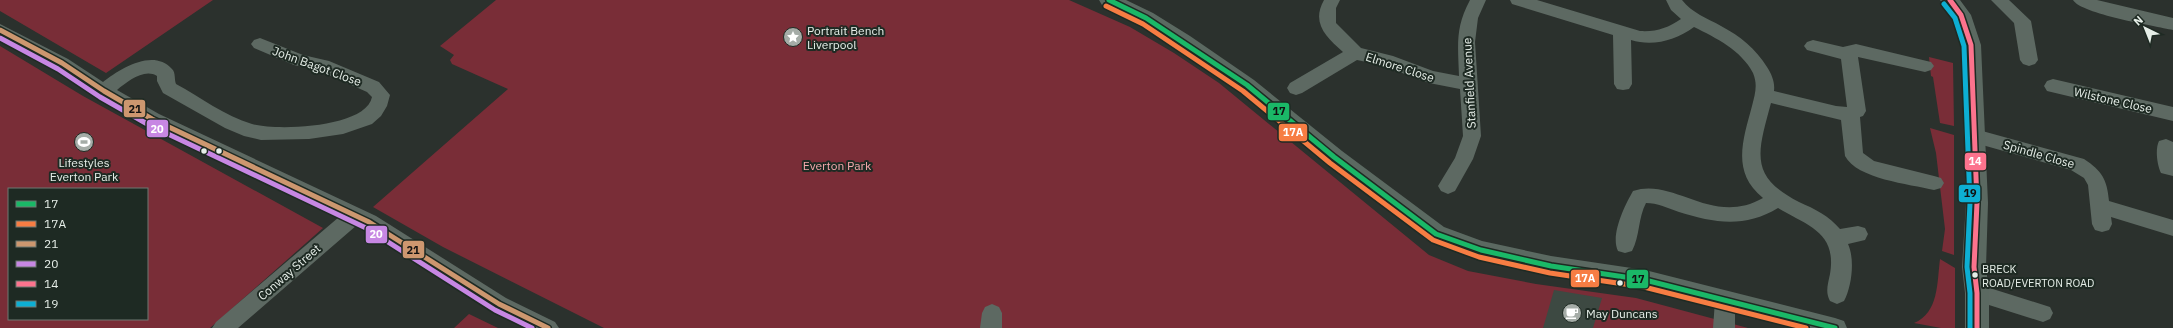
<svg xmlns="http://www.w3.org/2000/svg" width="2173" height="328" viewBox="0 0 2173 328" font-family="'IBM Plex Sans',sans-serif">
<style>
.green{fill:#792d37;fill-rule:evenodd}
.building{fill:#3d4942}
.lines{fill:none;stroke-linecap:round;stroke-linejoin:round}
.minor{fill:#5d6962;fill-rule:evenodd}
.major{fill:#5b6961;fill-rule:evenodd}
.bus-1-casing{stroke:#1e2a23;stroke-width:8}
.bus-2-casing{stroke:#1e2a23;stroke-width:8}
.bus-3-casing{stroke:#1e2a23;stroke-width:8}
.bus-4-casing{stroke:#1e2a23;stroke-width:8}
.bus-5-casing{stroke:#1e2a23;stroke-width:8}
.bus-6-casing{stroke:#1e2a23;stroke-width:8}
.bus-1{stroke:#1ab867;stroke-width:5}
.bus-2{stroke:#f77d43;stroke-width:5}
.bus-3{stroke:#cd976f;stroke-width:5}
.bus-4{stroke:#c787e3;stroke-width:5}
.bus-5{stroke:#fc738d;stroke-width:5}
.bus-6{stroke:#0dafd3;stroke-width:5}
.bus-dot{fill:#e6eee8;stroke:#1e2a23;stroke-width:1.5}
.labels{text-anchor:middle;dominant-baseline:central;stroke-width:4;stroke-linejoin:round;paint-order:stroke}
.bus-label{font-size:11px;fill:#e6eee8;stroke:#1e2a23;text-anchor:start}
.poi-label{font-size:12px;fill:#e6eee8;stroke:#1e2a23;text-anchor:start}
.street-label{font-size:12px;fill:#e6eee8;stroke:#1e2a23}
.park-label{font-size:12px;fill:#f5a8ac;stroke:#1e2a23}
.line-badge{stroke:#1e2a23;stroke-width:1.5}
.badge-label{font-size:11px;text-anchor:middle;font-weight:bold;fill:#fff}
.pale-badge-label{font-size:11px;text-anchor:middle;font-weight:bold;fill:#111}
</style>
<rect width="100%" height="100%" fill="#2b312d"/>
<path class="green" d="M0 0H213L106 73 0 11Z
M496 0H1069L1130 27 1174 53 1219 83 1429 255 1468 271 1536 284 1636 298 1748 328H604L443 247 373 207 508 89 452 64 450 60 454 55 440 46Z
M0 46 83 96 323 228 210 328H0ZM9 189H147V319H9Z
M1929 57 1953 63 1954 126 1940 123 1933 77 1931 76Z
M1930 128 1954 135V255L1942 251 1945 229 1936 153Z
M1940 259 1955 268V328H1941L1914 323C1939 313 1937 282 1940 259Z
M469 314 498 328H454Z"/>
<path class="building" d="M1554 290 1602 298 1593 328H1543Z"/>
<g class="lines">
<path class="minor" d="M1324 0H1340L1336 8V23L1361 48 1393 56 1433 71 1459 76C1458 45 1455 28 1470 0H1486L1478 18 1475 42 1481 136 1473 159 1455 191 1448 194 1441 191 1438 186 1455 158 1463 136 1460 89 1429 83 1381 65 1357 60 1302 93 1296 95 1290 93 1287 88 1290 83 1343 52C1326 37 1311 23 1324 0Z
M1510 0H1537L1640 31C1656 32 1668 28 1681 19L1671 10 1666 0H1682C1692 13 1707 18 1721 26 1740 36 1756 49 1767 67 1772 75 1775 82 1774 91L1836 106 1847 107 1841 59 1807 50 1804 46 1807 42 1813 40 1843 47 1856 44 1931 62 1934 66 1931 70 1925 72 1858 57 1866 111 1863 116 1860 117 1863 153 1874 161 1934 176 1941 178 1944 183 1941 188 1934 190C1909 184 1857 179 1845 156L1841 120 1771 103C1758 152 1748 176 1799 202 1815 209 1829 216 1840 229L1858 226 1865 228 1868 234 1865 240 1848 244C1855 259 1852 286 1844 301L1837 304 1830 301C1825 292 1828 284 1830 274 1837 232 1808 226 1778 208 1745 228 1714 223 1679 212 1668 208 1657 203 1646 203 1638 218 1640 236 1632 251L1625 253 1618 251C1610 235 1625 205 1633 191 1674 177 1712 227 1763 198 1731 172 1743 140 1752 106 1755 94 1758 85 1753 73 1741 50 1716 38 1694 27 1676 40 1653 47 1631 40L1632 84 1629 89 1623 90 1617 89 1614 84 1613 35 1512 4Z
M1991 0H2009L2031 21 2038 60 2035 64 2029 66 2023 64 2020 60 2014 23Z
M2073 0H2097L2173 18V30C2155 26 2081 14 2073 0Z
M0 24 68 59 103 82C120 69 153 48 172 69 176 73 174 79 176 84 200 97 225 116 252 124 276 131 366 128 372 97L367 92 320 71 294 65 254 48 251 44 254 40 260 38 303 55 329 61 379 82 390 95 387 106 381 116 372 124 343 134 309 139 261 140 244 136 225 128 163 93 157 81V76C144 68 127 82 117 90L159 114 376 216 506 298 555 322 559 328H528L492 310 357 225 238 328H212L216 322 339 217 145 124 98 96 56 67 0 38Z
M2053 79 2173 107V121L2047 91 2044 86 2047 81Z
M1975 129 2084 159C2102 171 2107 179 2109 201L2173 220V236L2111 217 2112 224 2109 230 2102 232 2095 230 2092 224 2088 185 2084 178 2071 170 1968 141 1966 136 1968 131Z
M2166 139 2173 142V176L2161 173C2157 165 2155 149 2159 141Z
M1977 284 2050 307 2053 313 2050 319 2043 322 1970 299 1967 293 1970 287Z
M1725 292 1732 295 1735 301V328H1713L1715 301 1718 295Z
M992 304 999 307 1002 313V328H980L982 313 985 307Z"/>
<path class="major" d="M1099 0H1126L1153 13 1190 36 1254 80 1342 151 1444 227 1482 241 1551 256 1645 270 1835 318 1844 321 1847 328H1794L1645 290 1551 276 1481 259 1428 241 1326 163 1240 90 1139 23 1102 5Z
M1940 0H1960L1971 15 1981 45 1988 203 1986 267 1989 293V328H1965V293L1962 267 1966 203 1961 45 1952 16Z"/>
<g class="bus-1-casing">
<path id="bus-1" d="M1109 0 1146 18 1247 85 1334 157 1436 234 1481 250 1551 266 1645 280 1835 328"/>
</g>
<g class="bus-2-casing">
<path id="bus-2" d="M1106 6 1143 24 1243 91 1330 163 1433 240 1479 257 1550 273 1644 287 1806 328"/>
</g>
<g class="bus-3-casing">
<path id="bus-3" d="M0 30 62 63 104 91 152 119 369 222 499 304 548 328"/>
</g>
<g class="bus-4-casing">
<path id="bus-4" d="M0 38 58 69 100 97 149 125 366 228 495 310 532 328"/>
</g>
<g class="bus-5-casing">
<path id="bus-5" d="M1950 0 1961 15 1971 45 1977 203 1974 267 1977 293V328"/>
</g>
<g class="bus-6-casing">
<path id="bus-6" d="M1944 4 1955 18 1964 46 1970 203 1967 267 1970 293V328"/>
</g>
<use href="#bus-1" class="bus-1"/>
<use href="#bus-2" class="bus-2"/>
<use href="#bus-3" class="bus-3"/>
<use href="#bus-4" class="bus-4"/>
<use href="#bus-5" class="bus-5"/>
<use href="#bus-6" class="bus-6"/>
</g>
<defs>
<g id="sight-disc" transform="scale(1)"><circle r="9.5" fill="#a5aca7" stroke="#1e2a23"/><path d="M0-6L1.8-2.2L6-1.7L2.9 1.2L3.7 5.4L0 3.3L-3.7 5.4L-2.9 1.2L-6-1.7L-1.8-2.2Z" fill="#fff"/></g>
<g id="stadium-disc" transform="scale(1)"><circle r="9.5" fill="#a5aca7" stroke="#1e2a23"/><path d="M0-5a6.5 5 0 1 0 0 10a6.5 5 0 1 0 0-10ZM-3.5-1.8h7v3.6h-7Z" fill="#fff"/></g>
<g id="cafe-disc" transform="scale(1)"><circle r="9.5" fill="#a5aca7" stroke="#1e2a23"/><path d="M-5.5-4.5H6V0H3Q3 3.5 0 3.5H-2.5Q-5.5 3.5-5.5 0ZM3-3.2v2h1.7v-2ZM-6 4.5H4V6H-6Z" fill="#fff"/></g>
</defs>
<g fill-rule="evenodd">
<use href="#sight-disc" x="793" y="37"/>
<use href="#stadium-disc" x="84" y="142"/>
<use href="#cafe-disc" x="1572" y="313"/>
</g>
<g class="bus-dot">
<circle cx="204" cy="151" r="3.5"/>
<circle cx="219" cy="151" r="3.5"/>
<circle cx="1975" cy="275" r="3.5"/>
<circle cx="1620" cy="283" r="3.5"/>
</g>
<g class="labels">
<g class="bus-label">
<text x="1982" y="269">BRECK<tspan x="1982" dy="14">ROAD/EVERTON ROAD</tspan></text>
</g>
<g class="poi-label">
<text x="807" y="30">Portrait Bench<tspan x="807" dy="14">Liverpool</tspan></text>
<text x="84" y="162" text-anchor="middle">Lifestyles<tspan x="84" dy="14">Everton Park</tspan></text>
<text x="1586" y="313">May Duncans</text>
</g>
<g class="street-label">
<text transform="translate(317 66) rotate(20)">John Bagot Close</text>
<text transform="translate(1400 67) rotate(18)">Elmore Close</text>
<text transform="translate(1469 83) rotate(-93)">Stanfield Avenue</text>
<text transform="translate(2113 100) rotate(13)">Wilstone Close</text>
<text transform="translate(2039 154) rotate(16)">Spindle Close</text>
<text transform="translate(289 272) rotate(-41)">Conway Street</text>
</g>
<g class="park-label">
<text x="837" y="165">Everton Park</text>
</g>
</g>
<g class="line-badge">
<rect x="123" y="99" width="23" height="19" rx="4" fill="#cd976f"/>
<rect x="1267" y="102" width="23" height="19" rx="4" fill="#1ab867"/>
<rect x="146" y="119" width="23" height="19" rx="4" fill="#c787e3"/>
<rect x="1278" y="123" width="30" height="19" rx="4" fill="#f77d43"/>
<rect x="1964" y="152" width="23" height="19" rx="4" fill="#fc738d"/>
<rect x="1958" y="184" width="23" height="19" rx="4" fill="#0dafd3"/>
<rect x="365" y="225" width="23" height="19" rx="4" fill="#c787e3"/>
<rect x="402" y="240" width="23" height="19" rx="4" fill="#cd976f"/>
<rect x="1570" y="269" width="30" height="19" rx="4" fill="#f77d43"/>
<rect x="1626" y="269" width="23" height="20" rx="4" fill="#1ab867"/>
</g>
<g class="badge-label">
<text x="157" y="133">20</text>
<text x="1293" y="136">17A</text>
<text x="1975" y="165">14</text>
<text x="376" y="238">20</text>
<text x="1585" y="282">17A</text>
</g>
<g class="pale-badge-label">
<text x="135" y="113">21</text>
<text x="1279" y="115">17</text>
<text x="1970" y="197">19</text>
<text x="413" y="254">21</text>
<text x="1638" y="283">17</text>
</g>
<rect x="8" y="188" width="140" height="132" fill="#1e2a23" stroke="#6e7872"/>
<rect x="16" y="201" width="20" height="6" fill="#1ab867" stroke="#6e7872"/>
<text x="44" y="208" font-size="12" fill="#e6eee8">17</text>
<rect x="16" y="221" width="20" height="6" fill="#f77d43" stroke="#6e7872"/>
<text x="44" y="228" font-size="12" fill="#e6eee8">17A</text>
<rect x="16" y="241" width="20" height="6" fill="#cd976f" stroke="#6e7872"/>
<text x="44" y="248" font-size="12" fill="#e6eee8">21</text>
<rect x="16" y="261" width="20" height="6" fill="#c787e3" stroke="#6e7872"/>
<text x="44" y="268" font-size="12" fill="#e6eee8">20</text>
<rect x="16" y="281" width="20" height="6" fill="#fc738d" stroke="#6e7872"/>
<text x="44" y="288" font-size="12" fill="#e6eee8">14</text>
<rect x="16" y="301" width="20" height="6" fill="#0dafd3" stroke="#6e7872"/>
<text x="44" y="308" font-size="12" fill="#e6eee8">19</text>
<g transform="translate(2145 28) rotate(317)" stroke="#1e2a23" stroke-width="3" paint-order="stroke">
<path d="M0-3L7 15L0 10L-7 15Z" fill="#e6eee8"/>
<text y="-6" font-size="11" font-weight="bold" text-anchor="middle" fill="#e6eee8">N</text>
</g>
</svg>
